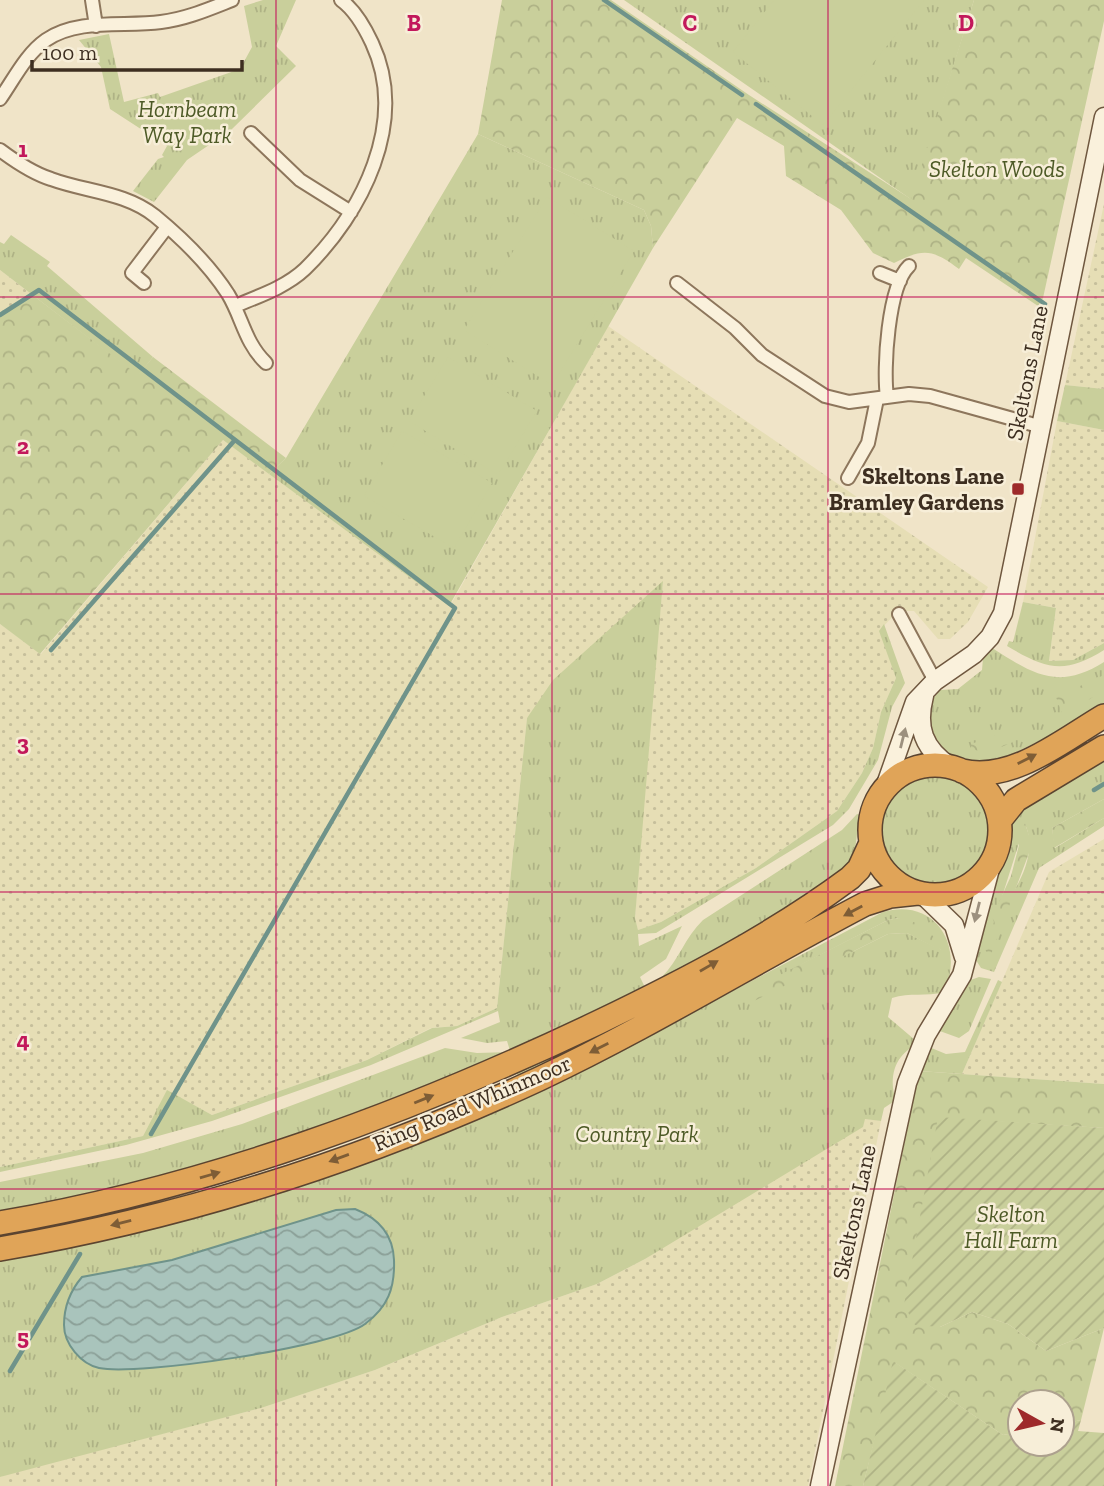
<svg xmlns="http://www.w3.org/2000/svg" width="1104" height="1486" viewBox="0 0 1104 1486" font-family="'Zilla Slab',serif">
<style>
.farmland{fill:url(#farmland-dots)}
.grass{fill:url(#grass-tufts);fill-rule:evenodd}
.forest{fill:url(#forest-crowns)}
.garden{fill:url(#garden-furrows)}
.pitch{fill:#c9cf9b}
.water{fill:url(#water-waves);stroke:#6f938a;stroke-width:2}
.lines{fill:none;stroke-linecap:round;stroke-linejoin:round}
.stream{stroke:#6f938a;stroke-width:4.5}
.street-casing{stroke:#8d765c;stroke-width:16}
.secondary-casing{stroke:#6f573f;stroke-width:21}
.highway-casing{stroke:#5b4430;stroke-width:26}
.street{stroke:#faf1dc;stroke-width:12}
.secondary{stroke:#faf1dc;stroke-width:18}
.highway{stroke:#e0a458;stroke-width:23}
.oneway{fill:#9c907e}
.oneway2{fill:#7e5d36}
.grid{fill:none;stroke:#c2185b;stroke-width:2;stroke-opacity:0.55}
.poi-dot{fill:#9e2a2b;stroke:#f7eed8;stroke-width:2.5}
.labels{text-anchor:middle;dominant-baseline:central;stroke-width:5;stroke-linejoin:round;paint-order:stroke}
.park-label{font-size:23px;font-style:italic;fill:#4d5a26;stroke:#f7eed8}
.street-label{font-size:23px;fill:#3d2e20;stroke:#f7eed8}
.poi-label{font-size:23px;font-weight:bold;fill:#3d2e20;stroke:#f7eed8;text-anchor:end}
.grid-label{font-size:23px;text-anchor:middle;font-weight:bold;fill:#c2185b;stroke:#f7eed8;stroke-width:5;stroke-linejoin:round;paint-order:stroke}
</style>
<defs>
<pattern id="farmland-dots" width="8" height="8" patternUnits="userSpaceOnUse" patternTransform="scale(1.75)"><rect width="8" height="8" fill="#e6deb5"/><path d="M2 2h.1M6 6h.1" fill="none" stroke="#c6bf9b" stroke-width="1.8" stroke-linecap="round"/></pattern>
<pattern id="grass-tufts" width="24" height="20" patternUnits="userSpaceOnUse" patternTransform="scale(1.75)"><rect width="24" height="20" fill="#c9cf9b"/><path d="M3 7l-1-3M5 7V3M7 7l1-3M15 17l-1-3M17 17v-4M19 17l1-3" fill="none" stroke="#aeb285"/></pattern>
<pattern id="forest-crowns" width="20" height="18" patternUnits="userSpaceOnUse" patternTransform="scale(1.75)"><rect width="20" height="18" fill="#c9cf9b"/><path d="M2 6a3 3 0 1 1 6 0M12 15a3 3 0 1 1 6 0" fill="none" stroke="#aeb285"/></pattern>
<pattern id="garden-furrows" width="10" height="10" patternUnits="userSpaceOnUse" patternTransform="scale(1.75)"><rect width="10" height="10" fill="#c9cf9b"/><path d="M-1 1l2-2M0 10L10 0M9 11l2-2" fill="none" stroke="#aeb285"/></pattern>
<pattern id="water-waves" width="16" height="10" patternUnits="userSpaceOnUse" patternTransform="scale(1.75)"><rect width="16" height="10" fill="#a9c4bc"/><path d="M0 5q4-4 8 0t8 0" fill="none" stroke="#8ba098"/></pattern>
</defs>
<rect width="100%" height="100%" fill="#f0e4c8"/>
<path class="farmland" d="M1104 204V389L1065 385Z
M0 270 30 293 0 315Z
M608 326 988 587 968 622 950 639H938L914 611H898L880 630 896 678 881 712 873 748 862 773 837 811 756 868 661 922 638 930 635 919 641 822 663 582 527 718 497 1008 457 1026 431 1028 367 1060 212 1115 167 1091 143 1136 0 1167V624L41 654 223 440 450 606Z
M1057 421 1104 430V643L1073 660 1049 661 1056 608 1023 602Z
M1104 839V1084L962 1074 1049 872Z
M857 1117 881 1121 808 1486H0V1477L11 1473 261 1408 375 1370 502 1317 597 1284 645 1259Z"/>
<path class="grass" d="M263 0H296L276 46 296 66 231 130 187 160 154 202 133 191 158 159 164 157 162 155 167 146 110 109 101 67 79 40 109 34 124 102 158 93 160 97 240 69 252 47 244 6Z
M624 0H974L912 200Z
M478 134 644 210 651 226 653 248 449 606 269 474 286 458Z
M11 235 50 262 47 266 153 357 138 376 0 270V242L4 244Z
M663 581 635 918 638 930 661 922 756 868 837 811 862 773 873 748 881 712 896 678 879 631 884 624 905 683 892 707 878 760 849 809 833 825 656 933 638 934 639 946 682 926 666 959 640 977 664 1027 883 912C936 897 965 947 944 992 926 997 910 992 892 998L888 1017 915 1040C912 1049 906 1050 901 1057 891 1069 891 1088 896 1100L884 1108 881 1121 865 1119 863 1127 645 1259 597 1284 502 1317 375 1370 261 1408 0 1477V1256L523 1093 507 1041 487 1043 461 1038 500 1022 498 1011 371 1065 212 1121 126 1145 0 1172V1167L143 1136 167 1090 212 1115 367 1060 432 1028 457 1026 497 1008 527 718 553 680ZM899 918 941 950 907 933 888 934 854 951 783 974 888 920Z
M1023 602 1056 608 1049 661 1073 660 1104 643V650C1064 675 1046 669 1007 646L1009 641 1013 642Z
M992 648C1033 674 1058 691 1104 662V709L996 762H950L925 730 931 701 940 690 958 689 982 670 983 658Z
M1104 756V799L1052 828 1055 848 1104 818V826L1039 868 994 972 981 968 974 957 992 882 1006 852 1008 830 1021 808ZM1025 824C1040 857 1013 894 994 922Z
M879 830a56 56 0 1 1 112 0a56 56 0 1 1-112 0Z
M857 814 860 815C853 850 861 853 834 882L662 981 661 978C679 960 685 937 703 920L842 830Z
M979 977 991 979 969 1031 959 1038 937 1030 968 981Z
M998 980 1002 982 962 1074 919 1071 929 1047 946 1054 965 1052Z
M445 1048 477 1053 510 1052 459 1076 214 1166 0 1216V1182L143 1153 242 1124Z"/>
<path class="forest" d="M502 0H611L749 95 911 199 974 0H1104V21L1043 298 1038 306 966 258 959 269C932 249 924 248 894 263L873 253 841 210 786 176 784 146 737 118 653 248 651 226 644 210 478 134Z
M30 293 138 375 153 357 286 458 269 474 223 440 40 654 0 624V315Z
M1065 385 1104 389V430L1057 421Z
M1104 675V690L1063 716 1056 697Z
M1008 731 1013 742 985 754 971 748V744Z
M1104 799V818L1054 848 1052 828Z
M1025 823 1032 845 990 957 984 948 994 922 992 917 1011 876 1019 845 1017 841Z
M899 918C920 922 933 930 941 951L907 933 888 934 754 1001 746 992 888 920Z
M919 1071 1104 1084V1128L938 1118 940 1327 972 1312 1008 1324 1046 1351 1104 1328 1081 1420 1062 1424V1402H1020V1432L1003 1435 894 1362 863 1486H835Z"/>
<path class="garden" d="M938 1117 1104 1128V1328L1046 1351 1008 1324 972 1312 940 1327 915 1325 904 1305Z
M893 1361 1003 1435 1020 1432V1444H1062V1424L1081 1420 1078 1431 1104 1433V1486H863Z"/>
<path class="pitch" d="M774 0H924L823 125 733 52Z
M547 197 634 251 552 385 464 330Z
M448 357 537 411 498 475 409 421Z
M402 431 492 483 454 548 364 496Z"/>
<path class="water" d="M355 1209C378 1218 393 1234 394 1260 395 1288 388 1307 365 1324 335 1347 138 1376 99 1368 81 1364 64 1344 64 1325 64 1307 70 1291 82 1277L172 1260 336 1210Z"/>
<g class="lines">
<path class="stream" d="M604 0 742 95
M756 104 1045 304
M0 315 39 290 455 608 151 1134
M51 650 234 441
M1094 790 1104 784
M10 1371 80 1254"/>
<g class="street-casing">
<path id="street" d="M92 0 96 26
M0 99C14 79 26 54 46 40 78 18 124 27 161 22 186 19 209 9 232 0
M251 133 300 180 351 212
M0 150C16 162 32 173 51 179 86 192 125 192 155 216 183 239 208 263 228 294 242 317 245 343 266 363
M880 273 900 281
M144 283 132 273 167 227
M677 283 735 328 762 355 825 396 849 402 909 394 930 396 1042 427
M235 306C259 296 286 287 305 269 362 213 409 122 372 43 365 28 355 10 341 0
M887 397C883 369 888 286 909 266
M848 478 868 443 877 399
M899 614 935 681"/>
</g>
<g class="secondary-casing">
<path id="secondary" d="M924 696C916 727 923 749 951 767
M884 790 915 702 935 681 974 654 990 637 1003 613 1104 117
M922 894 954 925 964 957
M820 1486 907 1083 926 1035 962 975 991 865"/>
</g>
<g class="highway-casing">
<path id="highway" d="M870 830a65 65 0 1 1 130 0a65 65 0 1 1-130 0Z
M962 771C1012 783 1063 740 1104 716
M1000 820 1016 800 1104 747
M0 1223C208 1187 406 1114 597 1023 684 981 772 936 850 878L859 869 871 843
M0 1249C185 1217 369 1158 539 1079 651 1026 756 961 865 904L890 896 918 893"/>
</g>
<use href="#street" class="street"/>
<use href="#secondary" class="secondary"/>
<use href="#highway" class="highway"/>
</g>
<defs><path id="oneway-solid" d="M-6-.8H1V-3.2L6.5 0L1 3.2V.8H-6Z" transform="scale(1.75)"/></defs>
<g class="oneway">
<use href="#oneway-solid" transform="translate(903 738) rotate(-76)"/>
<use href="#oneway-solid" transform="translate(977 912) rotate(104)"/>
</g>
<g class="oneway2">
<use href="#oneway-solid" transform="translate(1027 759) rotate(-27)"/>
<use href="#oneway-solid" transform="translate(853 911) rotate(152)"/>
<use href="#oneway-solid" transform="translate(709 966) rotate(-30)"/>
<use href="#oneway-solid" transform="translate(599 1048) rotate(153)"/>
<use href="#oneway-solid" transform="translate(424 1099) rotate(-22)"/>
<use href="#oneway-solid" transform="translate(339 1158) rotate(160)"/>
<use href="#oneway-solid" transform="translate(210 1175) rotate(-16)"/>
<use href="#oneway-solid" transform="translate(121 1223) rotate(166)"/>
</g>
<path class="grid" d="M276 0V1486M552 0V1486M828 0V1486M0 297H1104M0 594H1104M0 892H1104M0 1189H1104"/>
<rect class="poi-dot" x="1011" y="482" width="14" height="14" rx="3.5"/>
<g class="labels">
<g class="park-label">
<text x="187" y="109">Hornbeam<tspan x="187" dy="26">Way Park</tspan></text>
<text x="997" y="169">Skelton Woods</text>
<text x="637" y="1134">Country Park</text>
<text x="1011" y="1214">Skelton<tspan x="1011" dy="26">Hall Farm</tspan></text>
</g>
<g class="street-label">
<text transform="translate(1027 373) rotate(-79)">Skeltons Lane</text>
<text transform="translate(472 1103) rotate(-23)">Ring Road Whinmoor</text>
<text transform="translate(854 1212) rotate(-78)">Skeltons Lane</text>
</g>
<g class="poi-label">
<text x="1004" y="476">Skeltons Lane<tspan x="1004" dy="26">Bramley Gardens</tspan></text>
</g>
</g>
<g class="grid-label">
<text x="414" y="31">B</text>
<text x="690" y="31">C</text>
<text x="966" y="31">D</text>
<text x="23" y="157">1</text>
<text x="23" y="454">2</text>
<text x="23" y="751">3</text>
<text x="23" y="1048">4</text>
<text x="23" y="1345">5</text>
</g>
<g transform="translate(1041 1423) rotate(98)"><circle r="33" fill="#f7eed8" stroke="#ada18e" stroke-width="2"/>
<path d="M0-5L12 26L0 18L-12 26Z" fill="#9e2a2b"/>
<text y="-10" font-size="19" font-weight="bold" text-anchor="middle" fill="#3d2e20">N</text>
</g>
<path d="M32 60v10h210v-10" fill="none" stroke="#3d2e20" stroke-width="3.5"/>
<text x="42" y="60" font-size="21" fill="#3d2e20" stroke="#f7eed8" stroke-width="5" paint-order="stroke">100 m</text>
</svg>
